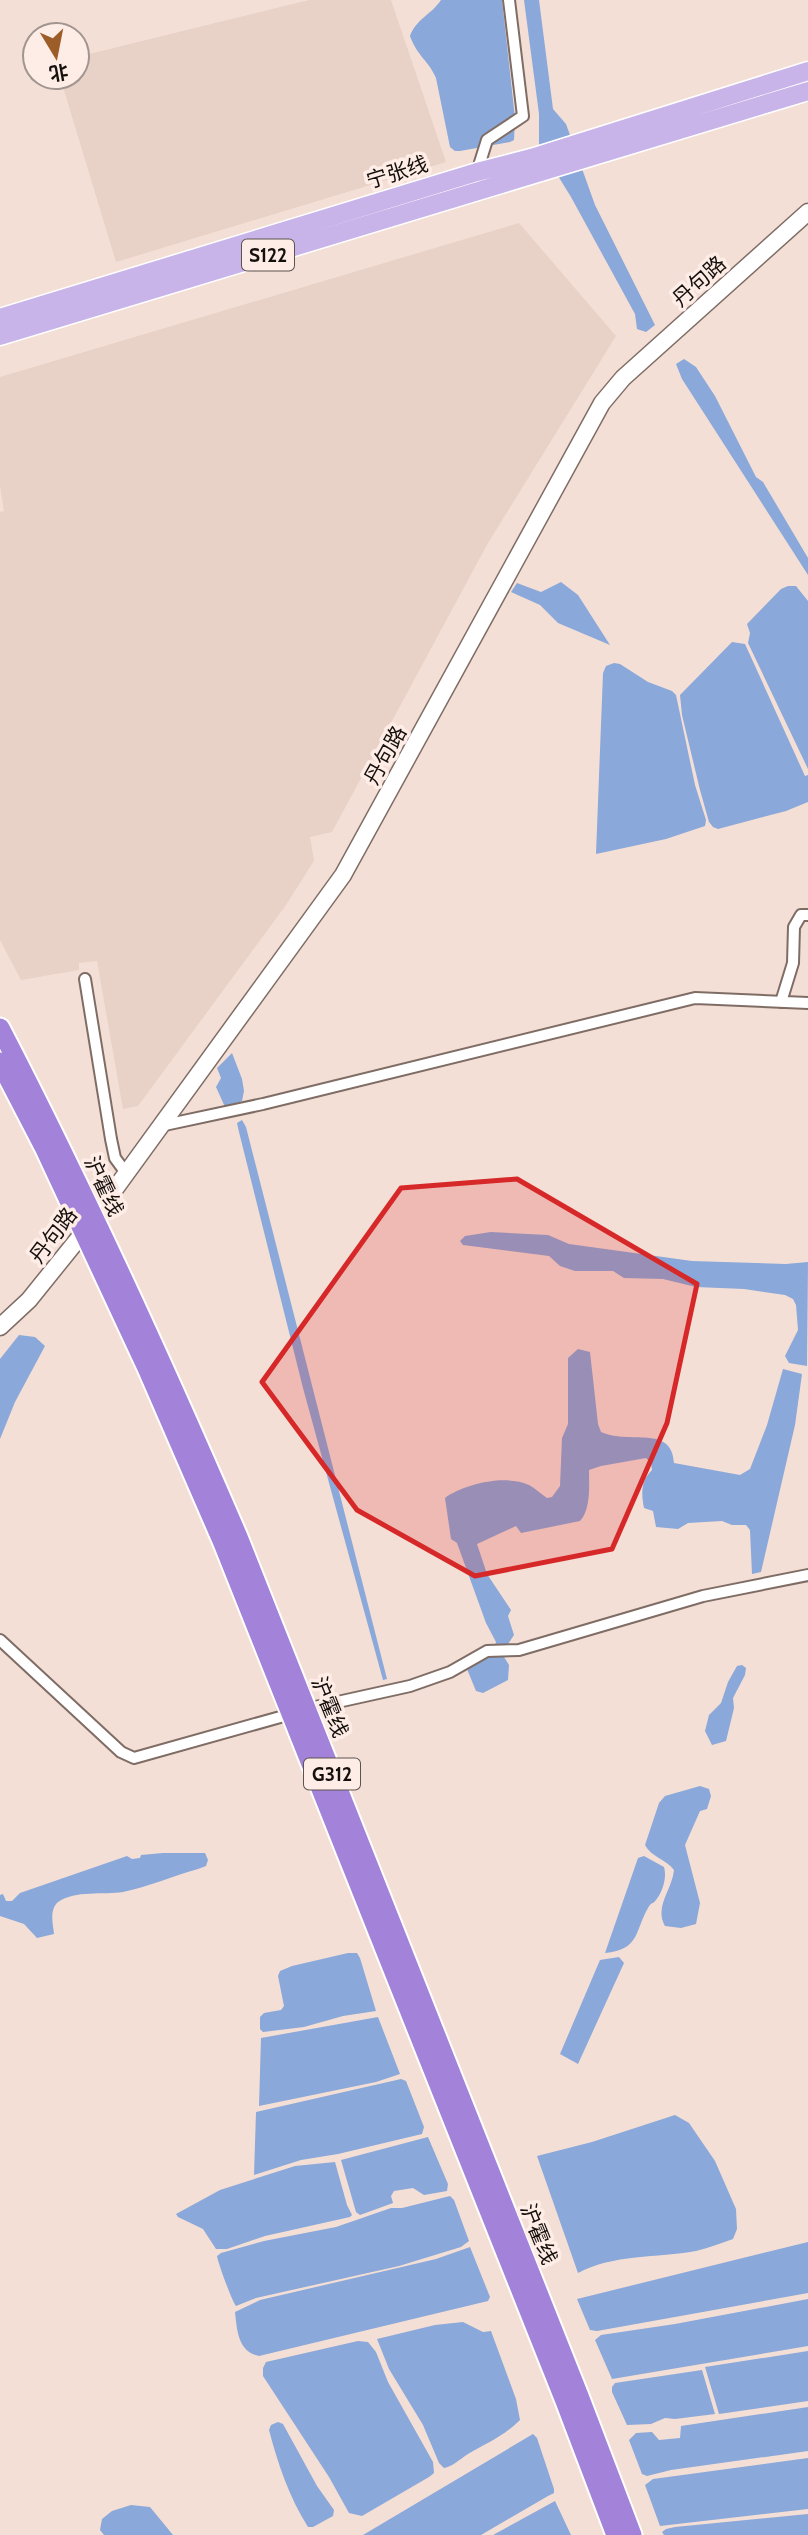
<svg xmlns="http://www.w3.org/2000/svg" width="808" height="2535" viewBox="0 0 808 2535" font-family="Cabin,'Noto Sans SC',sans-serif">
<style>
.industrial{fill:#e8d1c6}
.water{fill:#8aa8d9}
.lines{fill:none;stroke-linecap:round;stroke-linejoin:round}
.street-casing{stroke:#7f6d65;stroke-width:14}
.secondary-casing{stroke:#7f6d65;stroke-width:19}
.primary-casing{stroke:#fff;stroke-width:21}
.highway-casing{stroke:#fff;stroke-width:23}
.street{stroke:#fff;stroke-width:10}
.secondary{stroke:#fff;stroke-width:16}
.primary{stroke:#c8b4e9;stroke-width:18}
.highway{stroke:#a382da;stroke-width:19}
.marked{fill:#d62828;fill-opacity:0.2;stroke:#d62828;stroke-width:5;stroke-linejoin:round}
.labels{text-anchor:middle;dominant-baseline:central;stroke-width:7;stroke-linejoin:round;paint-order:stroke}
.shield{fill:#feede6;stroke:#5c524e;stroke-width:2}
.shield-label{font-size:19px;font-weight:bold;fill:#16100d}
.street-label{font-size:21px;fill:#16100d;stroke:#feede6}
</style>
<rect width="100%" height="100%" fill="#f4dfd6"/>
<path class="industrial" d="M309 0H391L446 162 116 262 60 77H77V57Z
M519 223 616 336 488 543 332 832 310 837 314 861 286 905 138 1106 123 1109 97 961 79 963V970L21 980 0 940V512L4 511 0 486V377Z"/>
<path class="water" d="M441 0H502L515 118 514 140 510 142 460 151H455L450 147 436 78C429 61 417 56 410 36 416 19 432 14 441 0Z
M524 0H539L553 109 566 124 595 205 655 325 646 332 637 329 635 314 571 197 539 145V114Z
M684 359 696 367 715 396 756 477 763 482 808 558V575L682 379 676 364Z
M561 582 578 595 610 645 558 623 540 605 511 592 517 583 541 592Z
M788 586H796L808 601V769L748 643 750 633 747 624 781 589Z
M732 642 745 644 805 776 808 775V802L786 811 718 829 713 827 709 822 700 790 682 715 680 695Z
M614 663 620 664 648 682 672 691 676 695 695 785 706 820 705 826 666 839 596 854 603 673 606 666Z
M232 1053 242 1079 244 1091 242 1101 225 1107 216 1087 221 1078 217 1068Z
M242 1120 246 1127 387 1679 383 1680 303 1388 239 1132 237 1123Z
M491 1232 548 1235 569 1244 692 1261 786 1264 808 1262 807 1366 789 1363 785 1356 798 1330 796 1305 793 1299 785 1295 744 1289 696 1287 663 1279 624 1278 613 1271H575L560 1266 549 1256 463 1245 460 1241 465 1236Z
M19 1335 35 1337 45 1346 15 1402 0 1439V1359Z
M578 1349 590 1352 598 1424 601 1432C629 1445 672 1424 674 1463L740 1475 750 1469 767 1425 783 1369 802 1374 795 1425 761 1572 752 1574 750 1530 746 1525H732L722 1521 688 1523 678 1529 656 1527 653 1511 644 1508C641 1493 641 1481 652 1470L651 1463 646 1458 601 1466 589 1470C589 1486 591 1509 580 1521L521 1533 516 1526 477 1544 487 1574 511 1610 508 1616 514 1635 508 1644 504 1657 509 1665 508 1680 483 1693 476 1691 467 1669 468 1666 492 1654 496 1642 486 1623 457 1543 451 1539 445 1498C464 1484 506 1474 529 1485 535 1488 541 1494 547 1498L552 1497 560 1486 562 1438 568 1424V1358Z
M742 1665 746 1668 745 1675 733 1698 734 1708 726 1741 712 1745 705 1731 709 1715 721 1703 728 1682 737 1666Z
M700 1786 709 1789 711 1796 707 1809 700 1811 685 1845 700 1903 696 1924 681 1928 665 1926C654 1907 672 1890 674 1870 666 1859 651 1857 645 1845L659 1803 665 1796Z
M163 1853H205L208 1860 206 1866 198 1869C173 1876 148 1887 123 1892 104 1895 75 1890 58 1902 49 1910 53 1924 54 1934L37 1938 24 1924 0 1916V1895L3 1894 6 1901H12L20 1893 127 1856 132 1859 140 1858 141 1855Z
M644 1856 664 1867C667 1877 663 1891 656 1900 652 1905 652 1901 648 1908 635 1930 640 1950 605 1953L638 1858Z
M348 1953H357L360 1958 376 2011 343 2016 304 2027 263 2032 260 2029V2017L264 2013 281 2010 284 2006 278 1976 280 1971 292 1966Z
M619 1957 624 1963 578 2064 560 2054 600 1960Z
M378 2017 400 2074 376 2082 259 2106 261 2038Z
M401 2079 406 2081 424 2127 422 2134 338 2154 301 2160 254 2175 256 2112Z
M675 2115 689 2123 715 2161 736 2209 737 2229 733 2239C721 2243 708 2248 696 2251 657 2258 613 2254 578 2273L537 2156 592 2142Z
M428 2137 448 2184 447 2191 424 2195 413 2188 394 2191 391 2196 393 2203 360 2215 356 2212 341 2160Z
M335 2162 347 2205 352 2215 350 2217 265 2236 227 2249H216L203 2229 178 2217 176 2214 220 2190 295 2166Z
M450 2196 454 2200 469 2241 461 2247 399 2266 256 2298 236 2306C232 2301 218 2263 217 2256L221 2253 264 2241 336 2227 391 2208H402Z
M808 2242V2293L597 2331 590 2330 577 2299Z
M470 2247 490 2297 488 2301 259 2356C238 2352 237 2330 235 2312L260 2300 436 2259Z
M808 2299V2346L612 2379 595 2340 601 2335 675 2324Z
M463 2322 483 2332 491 2331 516 2399 520 2420C504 2436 487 2443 468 2454 460 2459 452 2467 444 2468L439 2463 423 2425 389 2369 377 2339 435 2325Z
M358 2341 368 2342 376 2352 388 2382 433 2462 434 2473 429 2477 362 2516 349 2513 329 2477 263 2376V2368L266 2362Z
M808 2351V2401L719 2414 705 2367Z
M702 2370 715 2414 675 2419 665 2418 651 2424 627 2425 612 2392V2387L615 2383Z
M808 2407V2451L671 2470 647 2476 642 2474 629 2440 636 2433 652 2432 659 2440 680 2438 681 2426Z
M278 2422 283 2424 317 2486 334 2510 333 2516 313 2527H308C289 2497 278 2464 269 2430L271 2425Z
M533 2434 537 2438 554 2489V2493L548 2496 481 2535H363Z
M808 2458V2509L660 2526 645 2485 653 2479Z
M555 2501 571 2535H493Z
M131 2505 150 2507 173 2535H104L100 2530 102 2519 112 2511Z
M808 2514V2535H664L662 2532 666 2529 675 2527Z"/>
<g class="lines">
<g class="street-casing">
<path id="street" d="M477 172 487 140 523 116 509 0
M85 979 111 1139 115 1158 126 1173
M781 1002 793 963 794 927 801 915H808
M160 1126 263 1104 695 998 808 1003
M0 1640 121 1752 134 1758 291 1714
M306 1709 410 1686 450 1672 487 1651 519 1650 703 1596 808 1575"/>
</g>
<g class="secondary-casing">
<path id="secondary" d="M0 1327 29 1300 83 1233 343 875 602 403 623 378 808 212"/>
</g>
<g class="primary-casing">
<path id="primary" d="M0 318 477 172 531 158 808 71
M0 336 808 91"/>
</g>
<g class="highway-casing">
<path id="highway" d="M0 1028C86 1194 164 1365 238 1537L579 2396 632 2535
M0 1062 45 1149 147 1368 223 1543 565 2401 616 2535"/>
</g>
<use href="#street" class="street"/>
<use href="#secondary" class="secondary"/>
<use href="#primary" class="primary"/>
<use href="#highway" class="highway"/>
</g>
<path class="marked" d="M517 1179 697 1284 667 1423 612 1549 475 1576 357 1510 262 1382 401 1188Z"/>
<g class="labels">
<g class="shield">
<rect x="242" y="239.5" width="52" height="31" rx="5"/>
<rect x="304" y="1758.5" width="56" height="31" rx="5"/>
</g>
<g class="shield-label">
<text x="268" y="255">S122</text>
<text x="332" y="1774">G312</text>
</g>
<g class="street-label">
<text transform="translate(397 172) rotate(-17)">宁张线</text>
<text transform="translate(699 281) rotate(-42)">丹句路</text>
<text transform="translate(385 755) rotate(-61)">丹句路</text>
<text transform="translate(104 1186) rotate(65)">沪霍线</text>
<text transform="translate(53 1235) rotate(-53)">丹句路</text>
<text transform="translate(330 1707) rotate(68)">沪霍线</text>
<text transform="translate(539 2234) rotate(68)">沪霍线</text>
</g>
</g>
<g transform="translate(56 56) rotate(170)"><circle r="33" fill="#feede6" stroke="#a1958f" stroke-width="2"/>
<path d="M0-5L12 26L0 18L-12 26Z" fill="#9d5d28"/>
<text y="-10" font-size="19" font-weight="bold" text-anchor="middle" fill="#16100d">北</text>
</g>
</svg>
